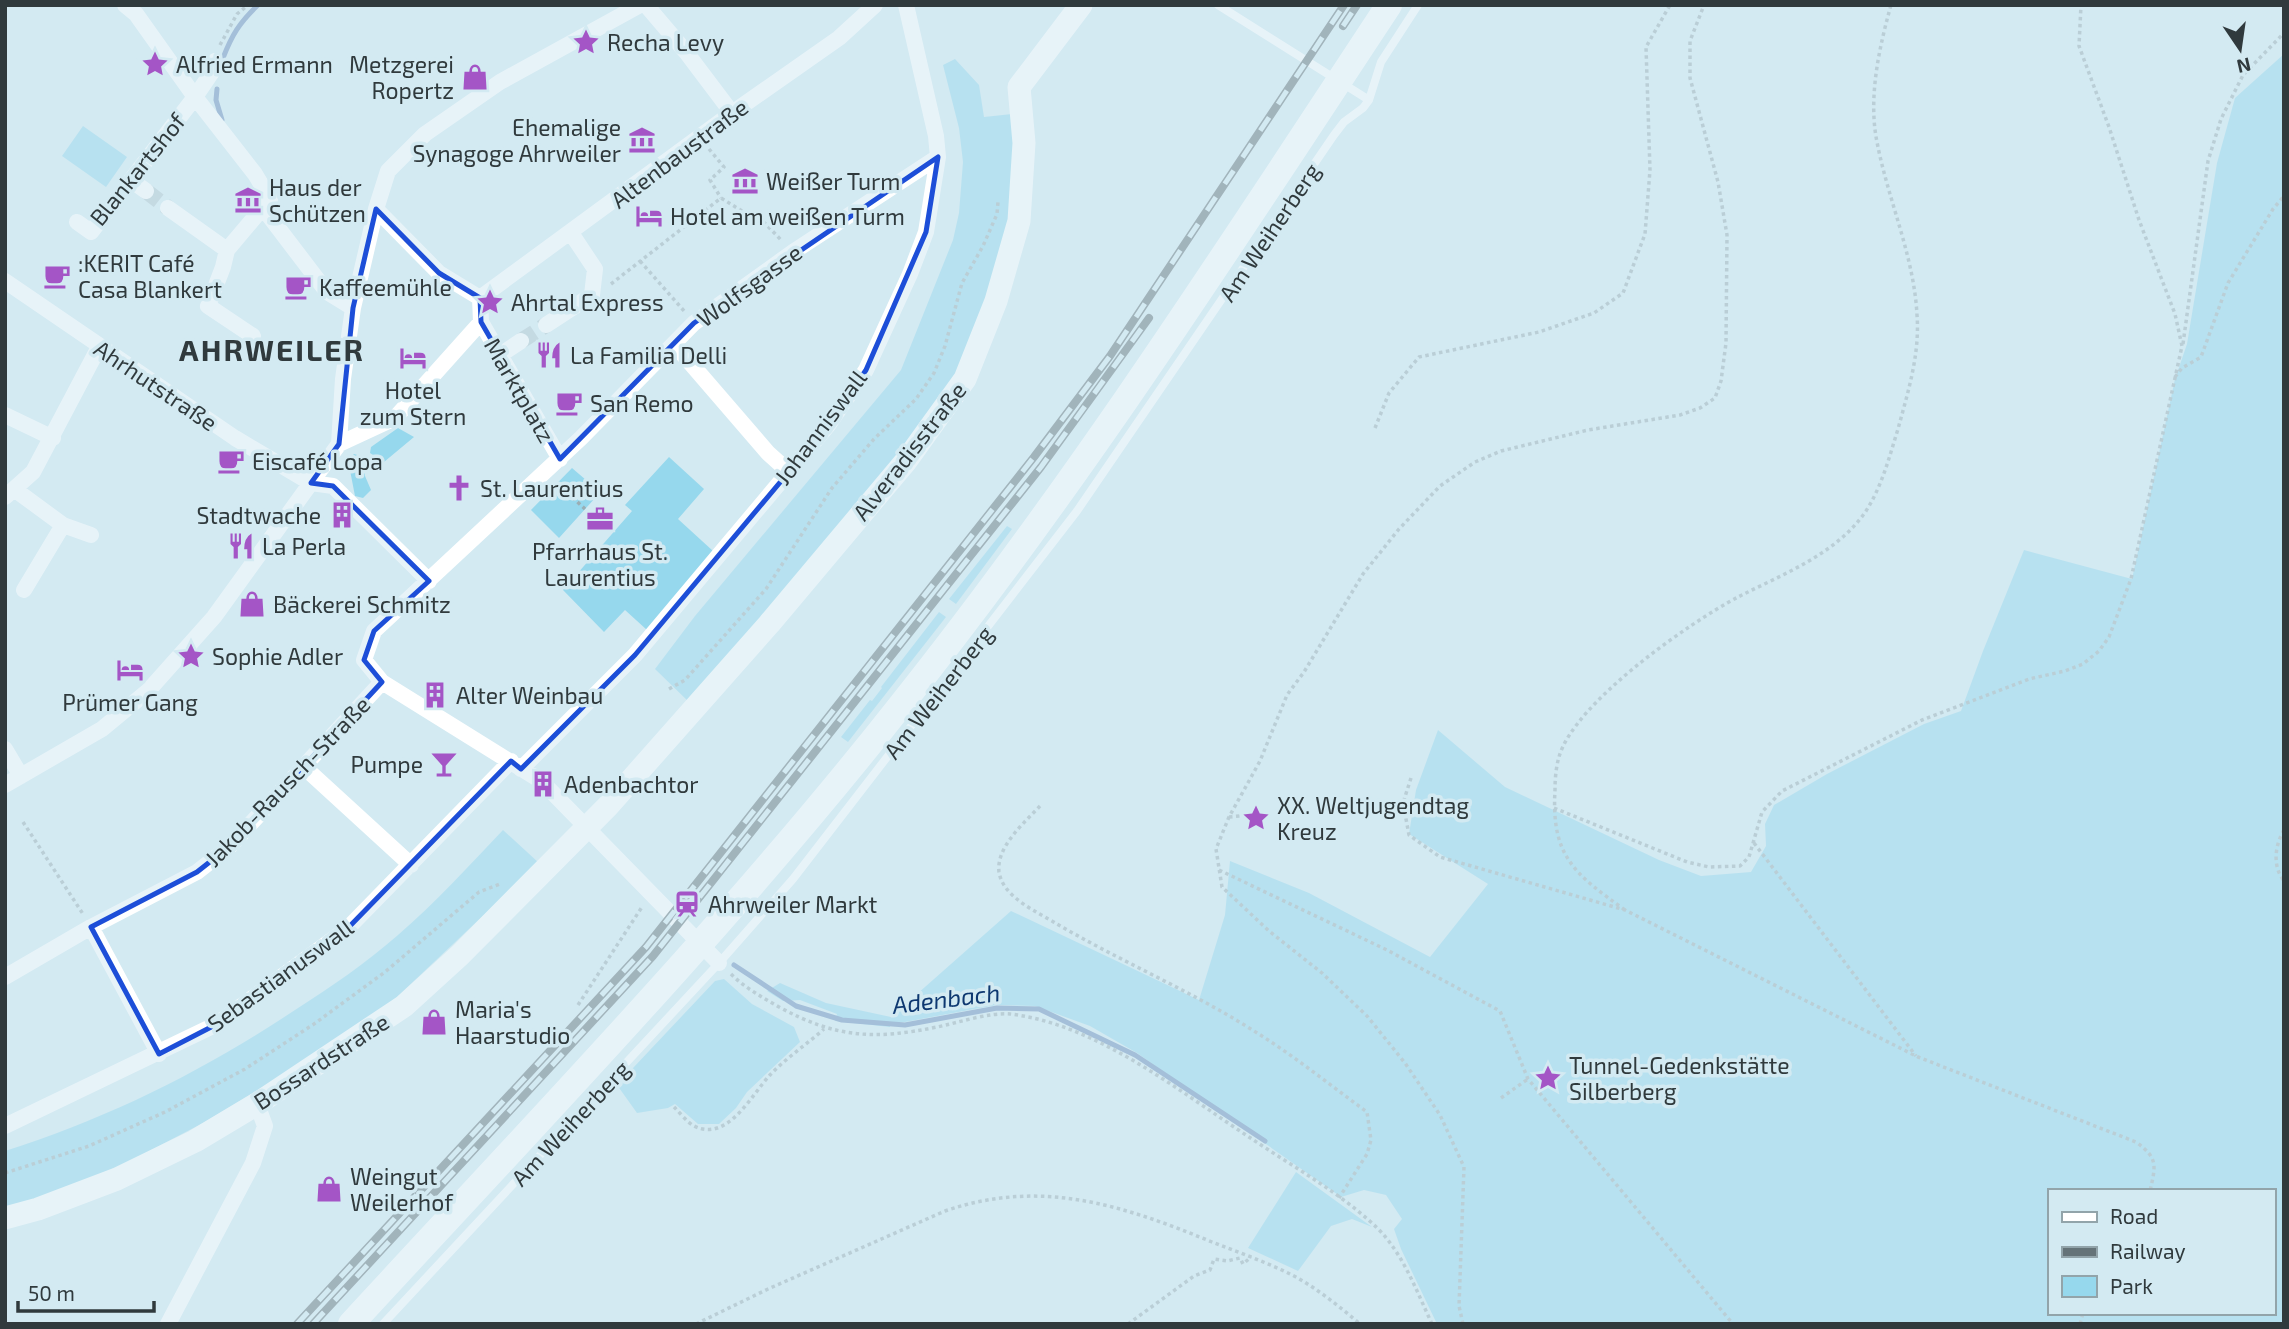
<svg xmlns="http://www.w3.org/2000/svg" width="2289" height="1329" viewBox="0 0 2289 1329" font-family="'Exo 2',sans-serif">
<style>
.green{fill:#96d8ed;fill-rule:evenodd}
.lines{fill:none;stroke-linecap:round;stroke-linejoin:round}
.stream{stroke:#6a8cba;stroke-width:5}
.street-tunnel{stroke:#b2c7ce;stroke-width:16;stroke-dasharray:16 8;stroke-linecap:butt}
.path{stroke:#9baeb4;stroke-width:3.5;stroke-dasharray:3.5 3.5;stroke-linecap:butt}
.lane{stroke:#fff;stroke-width:8}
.street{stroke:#fff;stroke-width:16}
.secondary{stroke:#fff;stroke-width:23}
.primary{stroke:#fff;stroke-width:26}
.rail-casing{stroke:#657378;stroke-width:8}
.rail{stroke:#d3eaf2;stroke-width:5;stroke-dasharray:16;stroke-linecap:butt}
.marked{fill:none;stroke:#1d4ed8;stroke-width:5;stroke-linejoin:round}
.labels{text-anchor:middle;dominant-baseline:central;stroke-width:7;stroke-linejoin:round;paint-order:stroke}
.poi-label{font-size:23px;fill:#303a3d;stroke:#d3eaf2;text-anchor:start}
.street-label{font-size:23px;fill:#303a3d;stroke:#d3eaf2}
.water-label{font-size:24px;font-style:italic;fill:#0e3870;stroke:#d3eaf2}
.district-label{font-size:30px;font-weight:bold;letter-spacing:2px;fill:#303a3d;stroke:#d3eaf2}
</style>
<rect width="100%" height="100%" fill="#d3eaf2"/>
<path class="green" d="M2284 54V1324H1437L1401 1249 1394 1229 1402 1219 1386 1195 1364 1190 1341 1197 1137 1053 1090 1026 1035 1006 996 1005 905 1022 890 1023V1027L835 1021 837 1014 800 1000 783 1001 767 991 780 983 826 1003 891 1017 1011 911 1199 1000 1225 915 1230 861 1309 893 1430 957 1488 884 1409 834 1416 790 1438 730 1505 787 1659 860 1701 876 1751 872 1766 846 1765 824 1774 805 1827 774 1924 724 1961 711 1983 651 2024 550 2132 579 2175 379 2187 344 2217 163 2235 98ZM2049 1191H2273V1313H2049Z
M955 59 979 85 984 117 1012 114 1015 143 1013 218 959 375 898 457 692 705 655 669 695 616 901 370 953 240 959 213 963 162 959 128 943 65Z
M83 126 127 157 106 187 62 156Z
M398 428 414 437 384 462 370 453 371 447Z
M354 454 364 457 365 476 371 490 363 498 355 496 348 460Z
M669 457 704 489 678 519 713 551 647 630 625 610 604 632 563 590 632 511 625 505Z
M572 468 593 486 598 481 605 487 559 538 531 510Z
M1007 526 1012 529 956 604 949 599Z
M939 612 946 617 848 742 841 737 870 700 872 701 882 688 881 687Z
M503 830 539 863 397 997 329 1047 203 1123 113 1170 33 1200 5 1207V1151C111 1117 203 1071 295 1010 331 987 366 963 398 935 435 903 469 866 503 830Z
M724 979 752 1004 794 1027 800 1042 747 1092 736 1108 719 1124H698L675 1104 668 1108 637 1113 617 1085 715 981Z
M1296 1172 1372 1227 1352 1219 1331 1226 1298 1271 1248 1248Z"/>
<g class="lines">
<path class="stream" d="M223 58C232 35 239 23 258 5
M217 89 216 100 222 120
M734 965 796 1006 842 1020 905 1025 997 1008 1039 1009 1135 1055 1265 1141"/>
<path class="street-tunnel" d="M146 191 168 208
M521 341 546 325"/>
<path class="path" d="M220 45 237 14 248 5
M709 149 724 167 710 180 721 198
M640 261 685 312
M611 284 721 198 742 211 756 214 782 241
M2183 344 2208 161 2221 119 2243 75 2284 33
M2175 377 2182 368 2201 357 2228 283 2273 209 2284 196
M1375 428 1389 393 1419 357 1539 332 1594 313 1623 293 1645 234 1650 170 1646 47 1670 5
M557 483 585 509
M669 689 685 680 766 589 832 488 874 439 916 399 934 373 945 346 962 283 983 246 997 214 998 202
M1411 778 1403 803 1409 835 1440 857 1625 910 1918 1057 2136 1142C2158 1158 2156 1165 2150 1191
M1040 806C1024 823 996 847 999 872 1003 898 1038 912 1057 924 1122 962 1191 991 1254 1031 1293 1055 1330 1085 1367 1112L1371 1140 1367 1154 1339 1198
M1554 808 1687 862 1709 867 1740 866 1749 857 1762 812 1782 791 1922 720 2029 679 2065 671 2083 664 2099 651 2109 637 2131 579 2182 346 2175 314 2139 220 2109 127 2079 46 2081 5
M1229 817 1251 815
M23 822 83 914
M2284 830C2275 845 2272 866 2284 881
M1754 843 1916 1056
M1219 870 1387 950 1500 1011 1528 1079 1733 1324
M1625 910C1575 874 1551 857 1555 790 1555 779 1556 767 1559 757 1574 703 1689 623 1738 597 1783 574 1837 554 1866 511 1882 486 1889 458 1898 429 1908 392 1920 354 1917 315 1914 256 1888 200 1877 142 1868 98 1879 48 1891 5
M731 974C745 988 762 997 779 1007 836 1038 874 1040 937 1027 957 1023 990 1012 1010 1014 1097 1024 1180 1092 1252 1139 1292 1166 1337 1191 1373 1224 1402 1250 1416 1290 1432 1324
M578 1005 642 907
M1501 1098 1528 1079
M674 1107C680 1113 687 1122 694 1126 728 1143 752 1094 770 1075 786 1058 806 1045 824 1029
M5 1173 89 1146 165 1112 245 1069 314 1024 385 972 479 892 500 884
M696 1324 768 1289 945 1211C1041 1178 1122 1205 1212 1242 1240 1253 1269 1263 1296 1277 1319 1290 1340 1307 1360 1324
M1128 1324 1194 1276 1210 1270 1214 1259 1227 1261 1240 1258 1243 1264 1251 1257
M1463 1324 1459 1306 1464 1167 1440 1115 1405 1063 1367 1016 1322 973 1269 931 1222 887 1216 849 1229 817 1260 761 1287 695 1304 672 1363 574 1399 529 1440 486 1475 462 1501 451 1588 430 1680 415 1700 408 1715 398 1721 381 1726 343 1727 235 1718 182 1690 78V41L1704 5
M2080 1324 2083 1313"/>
<path class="lane" d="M1218 5 1369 100
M383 1324 719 963 793 879 1077 511 1334 135 1344 122 1363 108 1369 100 1381 62 1418 5"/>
<path class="street" d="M125 5 136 14 195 97 255 174 270 199 227 250 168 208
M646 5 686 52 732 113
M131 180 146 191
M263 208 327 292 353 308
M376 209 439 273 480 298
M77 222 91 232 195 97 212 72 215 61
M227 250 223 267 208 306 253 336
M5 281 235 438 311 483 333 486 429 581
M480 298 732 113 839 38 875 5
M481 322 560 459
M546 325 592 295 595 269 571 233
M674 344 768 453 788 471
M500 355 521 341
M5 415 53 438
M339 444 395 418 481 322 480 298
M14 489 63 525 24 590
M5 497 33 472 99 347
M63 525 91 535
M5 749 21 776
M304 767 411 865
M521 769 635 655 829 424 866 370 910 274 926 232 938 157 936 136 906 5
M538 779 382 682 364 660 374 631 581 438 694 323 793 252 938 157
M5 785 102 729 148 691 214 617 339 444 343 379 353 308 376 209 388 171 425 134 500 82 640 5
M549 789 719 963
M91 927 159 1054
M5 977 91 927 197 872 230 846 382 682
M5 1126 217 1024 347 929 511 761
M168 1324 253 1163 265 1126 257 1104"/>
<path class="secondary" d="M5 1218 38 1209 117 1179 195 1141 257 1104 404 1006 460 955 608 806 769 624 906 461 965 379 996 301 1019 221 1024 143 1019 87 1081 5"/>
<path class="primary" d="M351 1324C538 1121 730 922 901 705 1078 483 1232 243 1389 5"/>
<g class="rail-casing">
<path id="rail" d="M1343 26 1357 5
M297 1324 646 947 726 846 1034 457 1110 356 1344 5
M313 1324 653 956 1041 467 1149 318"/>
</g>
<use href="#rail" class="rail"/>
</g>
<path d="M0 0H2289V1329H0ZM938 157 926 232 866 370 829 424 635 655 521 769 511 761 347 929 217 1024 159 1054 91 927 197 872 230 846 382 682 364 660 374 631 429 581 333 486 311 483 339 444 353 308 376 209 439 273 480 298 481 322 560 459 694 323Z" fill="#d3eaf2" fill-opacity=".55" fill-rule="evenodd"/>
<path class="marked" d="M938 157 926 232 866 370 829 424 635 655 521 769 511 761 347 929 217 1024 159 1054 91 927 197 872 230 846 382 682 364 660 374 631 429 581 333 486 311 483 339 444 353 308 376 209 439 273 480 298 481 322 560 459 694 323Z"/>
<defs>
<g id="sight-bare" transform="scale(2.1)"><path d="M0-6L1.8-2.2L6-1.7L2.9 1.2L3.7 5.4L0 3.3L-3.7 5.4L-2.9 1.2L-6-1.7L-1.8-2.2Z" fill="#a455c6" stroke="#d3eaf2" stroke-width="2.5" paint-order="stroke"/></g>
<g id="shop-bare" transform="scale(2.1)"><path d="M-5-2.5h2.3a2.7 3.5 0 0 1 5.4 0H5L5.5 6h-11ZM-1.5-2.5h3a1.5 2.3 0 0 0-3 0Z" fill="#a455c6" stroke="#d3eaf2" stroke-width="2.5" paint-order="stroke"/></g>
<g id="museum-bare" transform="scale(2.1)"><path d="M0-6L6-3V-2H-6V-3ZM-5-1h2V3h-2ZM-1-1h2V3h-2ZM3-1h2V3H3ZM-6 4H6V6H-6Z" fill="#a455c6" stroke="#d3eaf2" stroke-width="2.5" paint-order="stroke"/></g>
<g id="hotel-bare" transform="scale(2.1)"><path d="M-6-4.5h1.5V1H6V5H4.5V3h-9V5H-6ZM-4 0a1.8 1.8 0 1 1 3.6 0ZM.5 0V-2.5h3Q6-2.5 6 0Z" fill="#a455c6" stroke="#d3eaf2" stroke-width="2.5" paint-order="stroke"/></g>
<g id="cafe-bare" transform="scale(2.1)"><path d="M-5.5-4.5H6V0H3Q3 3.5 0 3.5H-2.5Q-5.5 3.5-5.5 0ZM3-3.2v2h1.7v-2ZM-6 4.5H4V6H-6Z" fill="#a455c6" stroke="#d3eaf2" stroke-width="2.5" paint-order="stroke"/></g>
<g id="restaurant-bare" transform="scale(2.1)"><path d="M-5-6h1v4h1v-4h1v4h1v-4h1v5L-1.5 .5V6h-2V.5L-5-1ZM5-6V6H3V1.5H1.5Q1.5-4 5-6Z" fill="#a455c6" stroke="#d3eaf2" stroke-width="2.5" paint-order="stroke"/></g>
<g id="church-bare" transform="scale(2.1)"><path d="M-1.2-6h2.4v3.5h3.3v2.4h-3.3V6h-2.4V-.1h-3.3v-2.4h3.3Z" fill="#a455c6" stroke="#d3eaf2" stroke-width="2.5" paint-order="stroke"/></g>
<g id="building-bare" transform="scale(2.1)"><path d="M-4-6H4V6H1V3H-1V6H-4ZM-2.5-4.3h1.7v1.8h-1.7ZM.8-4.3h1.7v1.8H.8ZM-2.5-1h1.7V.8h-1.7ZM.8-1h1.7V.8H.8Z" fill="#a455c6" stroke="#d3eaf2" stroke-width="2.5" paint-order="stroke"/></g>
<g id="office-bare" transform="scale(2.1)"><path d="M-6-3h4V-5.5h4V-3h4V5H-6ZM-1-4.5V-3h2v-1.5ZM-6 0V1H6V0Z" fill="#a455c6" stroke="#d3eaf2" stroke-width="2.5" paint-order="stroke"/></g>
<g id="bar-bare" transform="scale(2.1)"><path d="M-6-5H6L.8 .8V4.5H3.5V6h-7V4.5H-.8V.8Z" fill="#a455c6" stroke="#d3eaf2" stroke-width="2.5" paint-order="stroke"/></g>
<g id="station-bare" transform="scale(2.1)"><path d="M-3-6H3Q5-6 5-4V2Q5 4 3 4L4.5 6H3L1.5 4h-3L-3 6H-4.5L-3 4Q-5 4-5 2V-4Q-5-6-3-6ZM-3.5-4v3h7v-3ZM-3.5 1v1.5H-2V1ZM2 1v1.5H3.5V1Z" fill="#a455c6" stroke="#d3eaf2" stroke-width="2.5" paint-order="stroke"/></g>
</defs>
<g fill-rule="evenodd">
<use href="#sight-bare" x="586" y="42"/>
<use href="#sight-bare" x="155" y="64"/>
<use href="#shop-bare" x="475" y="77"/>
<use href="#museum-bare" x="642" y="140"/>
<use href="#museum-bare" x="745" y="181"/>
<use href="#museum-bare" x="248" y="200"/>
<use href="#hotel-bare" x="649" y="216"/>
<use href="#cafe-bare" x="57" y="276"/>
<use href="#cafe-bare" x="298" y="287"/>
<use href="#sight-bare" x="490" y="302"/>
<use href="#restaurant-bare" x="549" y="355"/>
<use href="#hotel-bare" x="413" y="358"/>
<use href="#cafe-bare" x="569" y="403"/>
<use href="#cafe-bare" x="231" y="461"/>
<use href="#church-bare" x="459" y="488"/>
<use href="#building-bare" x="342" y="515"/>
<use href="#office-bare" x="600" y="519"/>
<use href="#restaurant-bare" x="241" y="546"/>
<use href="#shop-bare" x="252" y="604"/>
<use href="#sight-bare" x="191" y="656"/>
<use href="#hotel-bare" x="130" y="670"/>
<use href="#building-bare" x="435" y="695"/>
<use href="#bar-bare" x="444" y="764"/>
<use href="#building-bare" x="543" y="784"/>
<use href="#sight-bare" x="1256" y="818"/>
<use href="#station-bare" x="687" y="904"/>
<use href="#shop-bare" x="434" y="1022"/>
<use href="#sight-bare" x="1548" y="1078"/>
<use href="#shop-bare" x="329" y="1189"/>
</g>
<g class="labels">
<g class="poi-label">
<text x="607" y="42">Recha Levy</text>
<text x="176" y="64">Alfried Ermann</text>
<text x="454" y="64" text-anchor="end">Metzgerei<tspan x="454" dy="26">Ropertz</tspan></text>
<text x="621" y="127" text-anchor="end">Ehemalige<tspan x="621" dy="26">Synagoge Ahrweiler</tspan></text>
<text x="766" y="181">Weißer Turm</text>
<text x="269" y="187">Haus der<tspan x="269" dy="26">Schützen</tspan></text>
<text x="670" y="216">Hotel am weißen Turm</text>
<text x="78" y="263">:KERIT Café<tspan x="78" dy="26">Casa Blankert</tspan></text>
<text x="319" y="287">Kaffeemühle</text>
<text x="511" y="302">Ahrtal Express</text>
<text x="570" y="355">La Familia Delli</text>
<text x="413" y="390" text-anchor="middle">Hotel<tspan x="413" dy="26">zum Stern</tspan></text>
<text x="590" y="403">San Remo</text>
<text x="252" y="461">Eiscafé Lopa</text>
<text x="480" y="488">St. Laurentius</text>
<text x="321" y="515" text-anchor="end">Stadtwache</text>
<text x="262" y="546">La Perla</text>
<text x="600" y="551" text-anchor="middle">Pfarrhaus St.<tspan x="600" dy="26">Laurentius</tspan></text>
<text x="273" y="604">Bäckerei Schmitz</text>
<text x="212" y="656">Sophie Adler</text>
<text x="456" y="695">Alter Weinbau</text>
<text x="130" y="702" text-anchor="middle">Prümer Gang</text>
<text x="423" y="764" text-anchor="end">Pumpe</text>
<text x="564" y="784">Adenbachtor</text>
<text x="1277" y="805">XX. Weltjugendtag<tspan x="1277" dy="26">Kreuz</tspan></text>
<text x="708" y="904">Ahrweiler Markt</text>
<text x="455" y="1009">Maria's<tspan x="455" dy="26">Haarstudio</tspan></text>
<text x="1569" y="1065">Tunnel-Gedenkstätte<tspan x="1569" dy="26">Silberberg</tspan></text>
<text x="350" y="1176">Weingut<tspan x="350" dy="26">Weilerhof</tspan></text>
</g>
<g class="street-label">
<text transform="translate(679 153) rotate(-37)">Altenbaustraße</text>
<text transform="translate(137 169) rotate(-51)">Blankartshof</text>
<text transform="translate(1269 232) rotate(-56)">Am Weiherberg</text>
<text transform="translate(749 285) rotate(-36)">Wolfsgasse</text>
<text transform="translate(156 385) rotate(34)">Ahrhutstraße</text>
<text transform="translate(520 390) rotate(60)">Marktplatz</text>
<text transform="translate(820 427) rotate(-53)">Johanniswall</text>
<text transform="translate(909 451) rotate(-52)">Alveradisstraße</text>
<text transform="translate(938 692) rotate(-52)">Am Weiherberg</text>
<text transform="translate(287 781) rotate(-46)">Jakob-Rausch-Straße</text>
<text transform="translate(280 975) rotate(-36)">Sebastianuswall</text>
<text transform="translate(321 1061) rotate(-33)">Bossardstraße</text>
<text transform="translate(570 1123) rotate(-47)">Am Weiherberg</text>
</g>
<g class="water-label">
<text transform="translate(946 998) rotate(-7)">Adenbach</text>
</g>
<g class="district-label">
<text x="272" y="349">AHRWEILER</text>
</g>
</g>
<rect width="2289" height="1329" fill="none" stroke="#303a3d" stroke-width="14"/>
<rect x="2048" y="1189" width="228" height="126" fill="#d3eaf2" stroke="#92a4aa" stroke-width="2"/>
<rect x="2062" y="1212" width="35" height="10" fill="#ffffff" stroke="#92a4aa" stroke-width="2"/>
<text x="2110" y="1224" font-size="21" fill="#303a3d">Road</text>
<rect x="2062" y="1247" width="35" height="10" fill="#657378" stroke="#92a4aa" stroke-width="2"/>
<text x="2110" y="1259" font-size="21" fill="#303a3d">Railway</text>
<rect x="2062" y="1276" width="35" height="21" fill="#96d8ed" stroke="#92a4aa" stroke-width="2"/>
<text x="2110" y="1294" font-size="21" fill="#303a3d">Park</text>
<g transform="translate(2240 49) rotate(167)" stroke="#d3eaf2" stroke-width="5" paint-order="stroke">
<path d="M0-5L12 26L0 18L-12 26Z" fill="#303a3d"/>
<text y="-10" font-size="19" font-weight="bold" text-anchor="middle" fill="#303a3d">N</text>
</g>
<path d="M18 1301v10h136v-10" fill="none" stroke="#303a3d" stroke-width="3.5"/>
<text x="28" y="1301" font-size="21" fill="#303a3d" stroke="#d3eaf2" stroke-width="5" paint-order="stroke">50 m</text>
</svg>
